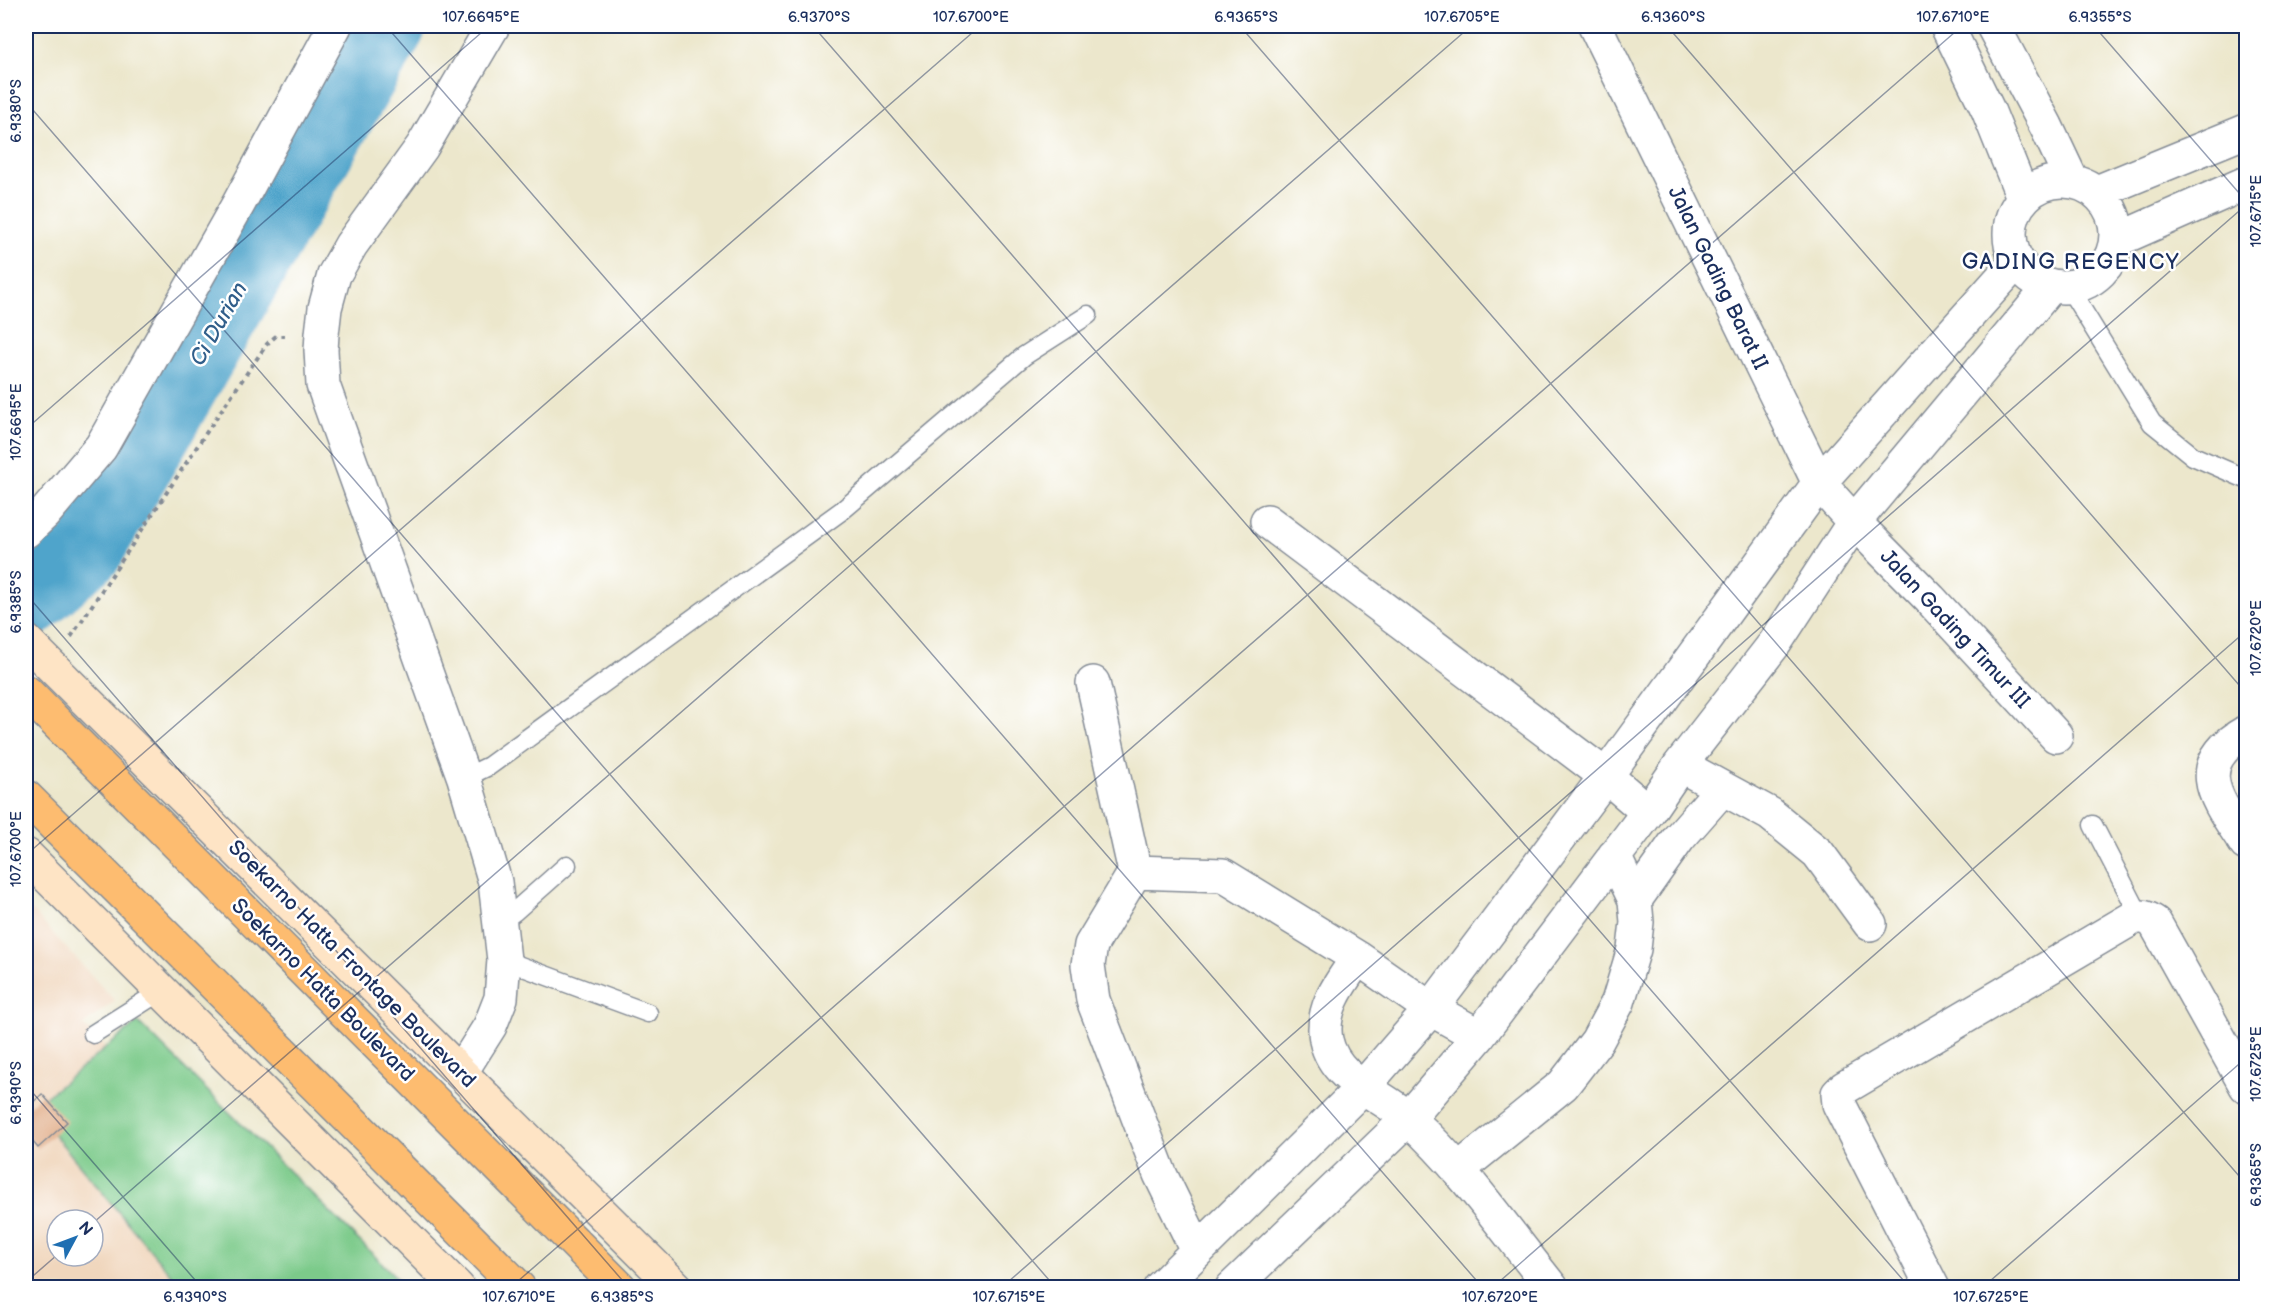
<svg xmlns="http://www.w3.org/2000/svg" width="2272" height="1313" viewBox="0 0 2272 1313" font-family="'Balsamiq Sans',sans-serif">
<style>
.built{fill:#f0d6bc;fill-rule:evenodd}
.green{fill:#7bca8a;stroke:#4b7c74;stroke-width:1.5}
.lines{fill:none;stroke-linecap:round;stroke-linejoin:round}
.river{stroke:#4fa4cb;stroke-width:70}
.building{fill:#e0ab85}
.service-casing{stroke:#848b95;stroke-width:21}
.minor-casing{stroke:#848b95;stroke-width:36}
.tertiary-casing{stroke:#848b95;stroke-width:36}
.secondary-casing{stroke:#848b95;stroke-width:36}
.trunk-casing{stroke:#848b95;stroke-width:36}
.path{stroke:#848b95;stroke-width:4;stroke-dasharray:4.5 4.5;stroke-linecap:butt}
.service{stroke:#fff;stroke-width:18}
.minor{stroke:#fff;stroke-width:33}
.tertiary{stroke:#fff;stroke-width:33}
.secondary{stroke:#fee4c5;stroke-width:33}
.trunk{stroke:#fdbc6f;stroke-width:33}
.ticks{fill:none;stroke:#1b2f5e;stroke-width:1.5;stroke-opacity:0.45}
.labels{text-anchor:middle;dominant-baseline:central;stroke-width:5;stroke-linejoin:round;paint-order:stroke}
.street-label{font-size:21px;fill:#1b2f5e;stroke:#fff}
.neighbourhood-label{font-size:22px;letter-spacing:1.5px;fill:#1b2f5e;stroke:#fff}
.water-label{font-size:22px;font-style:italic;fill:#305e8a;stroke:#fff}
.neatline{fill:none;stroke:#1b2f5e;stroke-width:2}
.ticks-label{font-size:15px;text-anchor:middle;fill:#1b2f5e}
</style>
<rect width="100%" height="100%" fill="#fff"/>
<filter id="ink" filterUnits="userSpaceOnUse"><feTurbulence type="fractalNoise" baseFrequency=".0167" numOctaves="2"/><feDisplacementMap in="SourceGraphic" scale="12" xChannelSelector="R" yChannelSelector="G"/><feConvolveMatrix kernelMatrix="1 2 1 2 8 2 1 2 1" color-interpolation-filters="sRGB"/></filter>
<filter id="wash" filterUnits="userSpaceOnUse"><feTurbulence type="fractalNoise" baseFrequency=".008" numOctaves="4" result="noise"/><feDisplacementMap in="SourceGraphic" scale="24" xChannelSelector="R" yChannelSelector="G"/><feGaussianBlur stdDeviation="1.35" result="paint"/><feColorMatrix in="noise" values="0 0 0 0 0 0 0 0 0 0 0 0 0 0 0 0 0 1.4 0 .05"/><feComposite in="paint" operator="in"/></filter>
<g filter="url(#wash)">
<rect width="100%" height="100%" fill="#ece7cc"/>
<path class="built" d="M26 904 115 1001 83 1025 348 1287H26ZM57 1220H93V1256H57Z"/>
<path class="green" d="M138 1022 406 1287H181L32 1108Z"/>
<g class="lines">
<path class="river" d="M26 605 89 550 391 26"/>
</g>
<g id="blocks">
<path class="building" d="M42 1094 67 1122 38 1148 26 1134V1109Z"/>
</g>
</g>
<g filter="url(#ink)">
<use href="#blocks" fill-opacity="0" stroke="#848b95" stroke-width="1.5"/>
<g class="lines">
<g class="service-casing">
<path id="service" d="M2069 288 2152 423 2193 456 2246 479
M464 778 489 766 844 509 1024 356 1088 315
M2093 825 2140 916
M500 922 514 912 567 865
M504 960 648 1013
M93 1034 161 991"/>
</g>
<g class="minor-casing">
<path id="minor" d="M1595 26 1819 483 1854 522 1930 599 2056 736
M1947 26 1988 110 2023 197
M1993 26 2046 126 2072 181
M2010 234a53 53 0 1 1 106 0a53 53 0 1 1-106 0Z
M2097 192 2246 131
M2117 240 2246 183
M1267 521 1606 776 1648 812
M26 531 44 514 101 447 239 203 335 26
M1093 683 1135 872 1091 945 1088 965 1093 1000 1160 1174 1197 1250
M2246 732C2186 766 2219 802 2246 844
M1680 765 1770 814 1818 853 1870 924
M1135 872 1223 875 1358 958 1431 1009 1479 1036
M1635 900 1679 838 1722 789
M1358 958C1341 982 1320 1008 1326 1040 1335 1082 1383 1094 1410 1120 1464 1169 1506 1231 1552 1288
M1458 1170 1563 1085 1597 1041 1618 1002 1634 949 1637 922 1635 900 1614 856
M1160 1288 1364 1086 1431 1009 1606 776 1819 483 2017 261
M1232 1288 1409 1118 1479 1036 1648 812 1680 765 1775 643 1854 522 2051 286
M1933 1288 1839 1104 1838 1094 1844 1088 2133 918C2143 916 2147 917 2155 923L2246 1086"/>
</g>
<g class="tertiary-casing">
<path id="tertiary" d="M461 1072 490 1026 501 998 504 960 495 882 464 778 323 385 321 350 322 334 325 308 334 275 351 245 422 147 493 26"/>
</g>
<g class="secondary-casing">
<path id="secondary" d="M26 641 677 1288
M26 855 458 1288"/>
</g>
<g class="trunk-casing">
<path id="trunk" d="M26 692 620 1288
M26 797 519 1288"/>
</g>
<path class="path" d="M71 637 216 418 267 344 276 336H286"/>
<use href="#service" class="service"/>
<use href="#minor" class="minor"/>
<use href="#tertiary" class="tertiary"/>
<use href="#secondary" class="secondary"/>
<use href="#trunk" class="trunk"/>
</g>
</g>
<path class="ticks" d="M386 26 1483 1288M813 26 1910 1288M1240 26 2246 1184M1667 26 2246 693M2094 26 2246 201M26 102 1056 1288M26 429 489 26M26 594 629 1288M26 855 980 26M26 1085 202 1288M93 1223 1471 26M26 1282 57 1255M510 1288 1962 26M1001 1288 2246 205M1492 1288 2246 631M1982 1288 2246 1058"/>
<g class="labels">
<g class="street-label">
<text transform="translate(1718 278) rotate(64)">Jalan Gading Barat II</text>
<text transform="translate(1955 629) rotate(47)">Jalan Gading Timur III</text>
<text transform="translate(352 964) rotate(45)">Soekarno Hatta Frontage Boulevard</text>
<text transform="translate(323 990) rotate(45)">Soekarno Hatta Boulevard</text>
</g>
<g class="neighbourhood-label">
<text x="2071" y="262">GADING REGENCY</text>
</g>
<g class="water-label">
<text transform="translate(219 324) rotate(-60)">Ci Durian</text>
</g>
</g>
<rect width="2272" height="1313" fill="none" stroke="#fff" stroke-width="66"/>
<g transform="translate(75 1238) rotate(49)"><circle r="28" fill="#ffffff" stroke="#a4acbf" stroke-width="1.5"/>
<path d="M0-4.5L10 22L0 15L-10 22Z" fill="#1f6fb2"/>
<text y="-9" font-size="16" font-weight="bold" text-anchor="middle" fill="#1b2f5e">N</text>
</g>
<rect x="33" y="33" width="2206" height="1247" class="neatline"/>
<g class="ticks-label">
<text x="481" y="22">107.6695°E</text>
<text x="819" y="22">6.9370°S</text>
<text x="971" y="22">107.6700°E</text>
<text x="1246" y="22">6.9365°S</text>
<text x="1462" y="22">107.6705°E</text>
<text x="1673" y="22">6.9360°S</text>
<text x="1953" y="22">107.6710°E</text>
<text x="2100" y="22">6.9355°S</text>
<text transform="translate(16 111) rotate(-90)" y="5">6.9380°S</text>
<text transform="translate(2256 211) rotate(-90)" y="5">107.6715°E</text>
<text transform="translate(16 422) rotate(-90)" y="5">107.6695°E</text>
<text transform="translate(16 602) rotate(-90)" y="5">6.9385°S</text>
<text transform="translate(2256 638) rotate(-90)" y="5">107.6720°E</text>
<text transform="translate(16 849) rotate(-90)" y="5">107.6700°E</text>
<text transform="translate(2256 1064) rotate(-90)" y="5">107.6725°E</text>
<text transform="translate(16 1093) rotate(-90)" y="5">6.9390°S</text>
<text transform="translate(2256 1175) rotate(-90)" y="5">6.9365°S</text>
<text x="195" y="1302">6.9390°S</text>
<text x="519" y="1302">107.6710°E</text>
<text x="622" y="1302">6.9385°S</text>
<text x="1009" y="1302">107.6715°E</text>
<text x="1500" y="1302">107.6720°E</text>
<text x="1991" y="1302">107.6725°E</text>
</g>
</svg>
